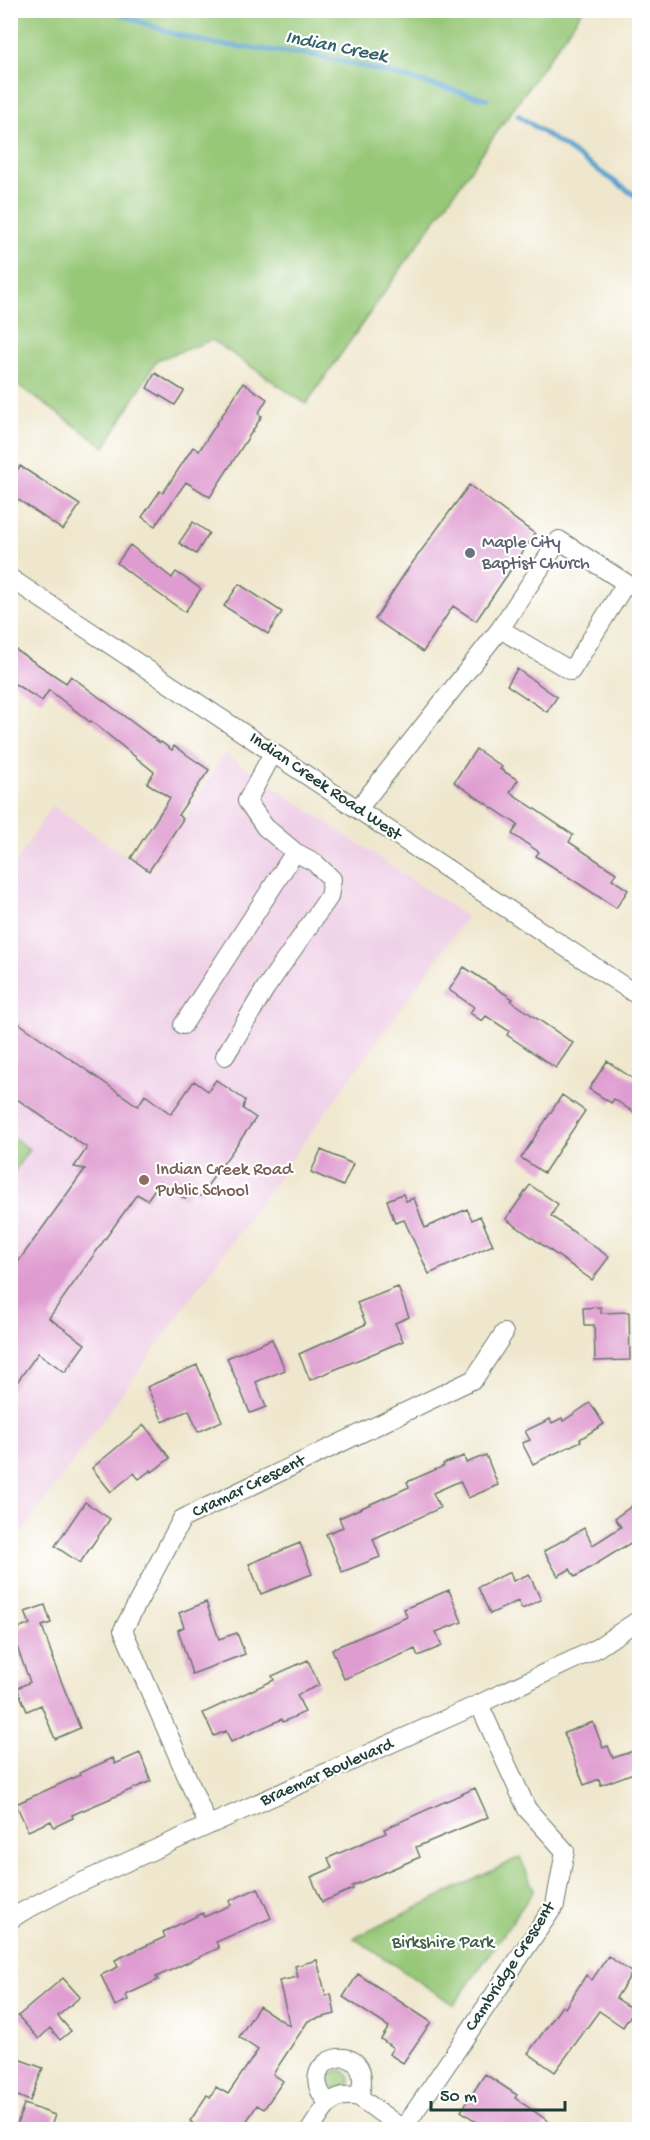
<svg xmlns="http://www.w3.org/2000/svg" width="650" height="2140" viewBox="0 0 650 2140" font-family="'Gochi Hand',sans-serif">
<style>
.built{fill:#efd0e7}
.green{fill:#97c878;stroke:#5b8256;stroke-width:1.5}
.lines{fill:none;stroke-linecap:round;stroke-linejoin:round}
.stream{stroke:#58a3d0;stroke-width:5}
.building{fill:#df9cd0}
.minor-casing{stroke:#68786a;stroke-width:20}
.minor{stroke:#fff;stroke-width:18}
.worship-dot{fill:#6b7280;stroke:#fff;stroke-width:2}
.education-dot{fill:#8d6e63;stroke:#fff;stroke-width:2}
.labels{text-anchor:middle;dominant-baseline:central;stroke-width:4.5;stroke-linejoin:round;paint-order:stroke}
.worship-label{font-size:18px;fill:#5b616d;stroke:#fff;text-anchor:start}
.street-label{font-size:18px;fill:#1f3d34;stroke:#fff}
.education-label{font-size:18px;fill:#785e54;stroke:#fff;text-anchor:start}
.park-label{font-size:18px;fill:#3d6045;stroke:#fff}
.water-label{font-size:20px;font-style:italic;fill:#33616b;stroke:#fff}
</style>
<rect width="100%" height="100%" fill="#fff"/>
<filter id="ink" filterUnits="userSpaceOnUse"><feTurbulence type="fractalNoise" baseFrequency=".0167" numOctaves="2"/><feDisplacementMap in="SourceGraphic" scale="12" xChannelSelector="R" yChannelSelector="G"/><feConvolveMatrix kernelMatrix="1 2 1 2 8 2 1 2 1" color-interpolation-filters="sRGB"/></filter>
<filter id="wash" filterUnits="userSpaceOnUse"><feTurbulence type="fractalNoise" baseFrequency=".008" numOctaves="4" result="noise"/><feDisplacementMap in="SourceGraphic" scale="24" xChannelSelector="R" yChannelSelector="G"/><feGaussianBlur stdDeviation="1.35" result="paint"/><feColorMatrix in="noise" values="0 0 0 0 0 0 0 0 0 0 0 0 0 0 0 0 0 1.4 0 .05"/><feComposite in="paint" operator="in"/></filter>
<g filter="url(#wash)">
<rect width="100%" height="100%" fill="#efe7cd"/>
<path class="built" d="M224 753 467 917 11 1547V871L52 805 151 874Z"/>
<path class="green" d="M11 10H582V11L306 404 212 340 157 360 105 447 11 380Z
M11 1136 29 1149 11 1176Z
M520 1857 534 1890 454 2005 354 1938Z
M330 2080a10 10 0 1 1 20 0a10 10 0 1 1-20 0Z"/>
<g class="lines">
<path class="stream" d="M109 10 174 34 215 44 306 54 349 63 487 99
M518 115 640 199"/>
</g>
<g id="blocks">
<path class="building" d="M155 373 184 391 175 405 147 388Z
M243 383 267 399 258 414 262 416 210 497 186 482 155 526 142 517 160 491 163 493 193 447 199 451Z
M20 466 80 505 63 530 10 494V480Z
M469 485 535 534 476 621 453 606 423 652 375 619 405 573Z
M193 522 209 533 196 554 179 543Z
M130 545 172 578 176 572 201 589 185 612 143 583 117 563Z
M239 584 282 612 268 634 224 606Z
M10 646 66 683 71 676 160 743 161 742 172 750 174 746 209 770 178 815 183 819 149 871 131 858 170 798 147 783 154 772 91 721 90 722 49 690 42 701 10 681Z
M517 669 557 697 547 712 507 685Z
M476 749 502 767 500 769 518 780 510 792 573 835 569 842 616 873 612 879 628 890 616 908 536 856 539 852 512 834 518 825 454 782Z
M464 967 513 999 511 1001 573 1043 556 1068 507 1035 509 1031 486 1016 482 1021 470 1013 474 1007 449 990Z
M10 1017 138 1106 145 1095 171 1114 194 1081 208 1091 216 1080 245 1100 243 1109 256 1118 200 1196 192 1190 185 1199 160 1182 147 1200 137 1194 49 1318 85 1344 65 1372 38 1353 10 1392V1273L85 1169 74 1167 87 1148 10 1094Z
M607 1061 639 1083V1116L614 1099 611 1103 589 1089Z
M562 1095 585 1111 544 1173 521 1158Z
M321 1150 353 1164 343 1186 311 1172Z
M530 1185 558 1204 551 1216 609 1257 592 1280 506 1219Z
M403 1194 406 1201 414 1198 425 1228 467 1209 472 1220 480 1216 493 1245 429 1274 404 1220 395 1223 387 1200Z
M398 1287 409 1317 395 1323 403 1341 310 1380 299 1354 366 1324 357 1303Z
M601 1307V1313L629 1312 630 1360 595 1361 594 1325H584L583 1308Z
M272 1339 285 1370 256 1382 266 1407 250 1413 227 1358Z
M197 1365 222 1421 198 1432 189 1410 163 1422 147 1387Z
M590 1403 604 1424 580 1439 581 1441 533 1464 522 1443 530 1440 525 1431 550 1419 552 1423 562 1418 563 1421Z
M144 1425 170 1458 152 1472 151 1470 139 1479 134 1473 111 1492 92 1468Z
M486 1455 498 1485 468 1498 460 1481 433 1493 440 1508 373 1539 380 1557 342 1572 326 1534 343 1527 339 1518 409 1487 407 1482 444 1466 443 1464 464 1456 466 1463Z
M639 1501V1530L634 1534 637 1539 575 1577 570 1569 558 1576 544 1551 584 1528 593 1545 621 1527 615 1518Z
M85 1502 110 1519 80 1563 55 1546Z
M300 1543 312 1574 261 1594 249 1564Z
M510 1572 513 1581 529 1574 541 1600 522 1609 518 1601 490 1614 478 1587Z
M449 1590 462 1622 436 1632 442 1646 418 1656 415 1649 344 1679 332 1649 407 1617 404 1609Z
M206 1602 219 1639 237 1633 245 1654 192 1674 178 1630 184 1627 179 1613Z
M45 1605 51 1623 42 1626 53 1658H52L80 1728 55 1739 41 1705 27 1711 17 1688 30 1682 11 1631 30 1624 25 1612Z
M308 1660 319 1685 297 1695 305 1712 283 1722 282 1719 231 1742 226 1731 214 1736 203 1713 274 1680 272 1676Z
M593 1722 603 1748 608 1746 613 1758 639 1749V1771L601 1785 599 1779 584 1785 564 1733Z
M140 1753 151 1781 72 1815 73 1818 54 1827 51 1821 28 1831 16 1804 80 1775 79 1773 113 1758 115 1764Z
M475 1788 488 1817 416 1847 420 1857 352 1886 353 1889 322 1902 311 1877 332 1868 328 1858 386 1833 384 1829Z
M258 1888 271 1918 216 1942 219 1948 156 1977 158 1980 126 1995 128 2000 115 2006 101 1975 118 1967 115 1960 165 1937 163 1932 203 1913 204 1917 231 1905 229 1901Z
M608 1956 632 1973 616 1998 634 2010 623 2027 599 2011 555 2072 528 2053 562 2006 565 2008 586 1975 592 1980Z
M317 1960 326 1996 331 1994 335 2014 308 2021 273 2074 283 2081 264 2109 257 2105 241 2130H202L190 2121 207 2095 210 2097 216 2087 228 2094 258 2050 239 2037 259 2006 290 2026 279 1981 298 1977 295 1966Z
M358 1974 431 2022 403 2063 389 2054 393 2048 381 2039 389 2027 343 1997Z
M63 1978 80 1997 58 2016 71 2031 60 2040 50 2028 39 2039 18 2016Z
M10 2056 43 2068 30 2101 10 2093Z
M485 2074 517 2095 515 2098 548 2121 542 2130H489L461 2111Z
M24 2104 55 2115 50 2130H15Z"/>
</g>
</g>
<g filter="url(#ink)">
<use href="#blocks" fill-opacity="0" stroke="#68786a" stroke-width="1.5"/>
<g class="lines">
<g class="minor-casing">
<path id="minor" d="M10 578 640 997
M358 809 500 629 559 540 626 583 571 671 500 629
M183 1025 295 852
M225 1056 265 989 329 897 332 879 314 862 295 852 265 827 247 801 273 753
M208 1825 123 1630 182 1519 474 1379 504 1333
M10 1920 22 1912 62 1891 479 1704 594 1650 640 1619
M328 2103C287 2056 379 2033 359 2097
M403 2129 555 1905 565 1851 527 1809 479 1704
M310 2130C324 2110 331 2090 359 2097L404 2130"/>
</g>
<use href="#minor" class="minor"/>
</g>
</g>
<circle class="worship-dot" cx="470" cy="553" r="6"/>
<circle class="education-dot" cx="144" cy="1180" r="6"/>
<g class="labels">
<g class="worship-label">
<text x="482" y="543">Maple City<tspan x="482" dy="21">Baptist Church</tspan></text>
</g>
<g class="street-label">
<text transform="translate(325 787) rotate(34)">Indian Creek Road West</text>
<text transform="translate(249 1487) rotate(-26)">Cramar Crescent</text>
<text transform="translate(327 1773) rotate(-24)">Braemar Boulevard</text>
<text transform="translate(511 1967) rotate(-57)">Cambridge Crescent</text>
</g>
<g class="education-label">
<text x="156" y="1170">Indian Creek Road<tspan x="156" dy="21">Public School</tspan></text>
</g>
<g class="park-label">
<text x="443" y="1943">Birkshire Park</text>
</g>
<g class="water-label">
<text transform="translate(336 48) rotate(11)">Indian Creek</text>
</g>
</g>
<rect width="650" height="2140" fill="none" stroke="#fff" stroke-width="36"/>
<path d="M431 2101v9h134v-9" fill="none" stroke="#1f3d34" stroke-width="3"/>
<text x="440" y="2101" font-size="18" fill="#1f3d34" stroke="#ffffff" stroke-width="4.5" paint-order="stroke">50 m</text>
</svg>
